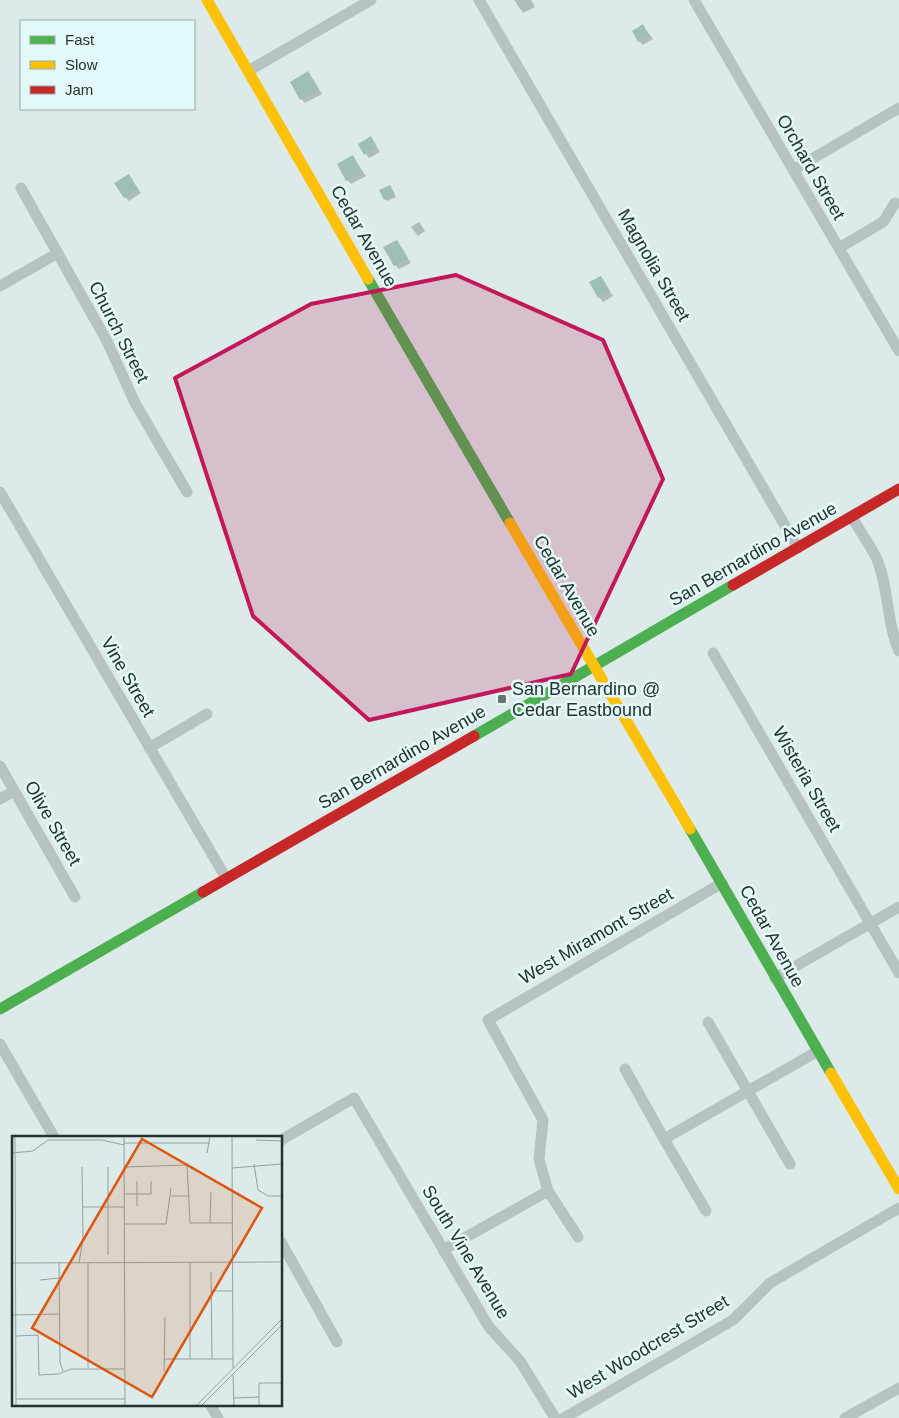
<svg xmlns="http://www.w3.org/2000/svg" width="899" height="1418" viewBox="0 0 899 1418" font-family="Helvetica,sans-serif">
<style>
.shadow{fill:#0003}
.building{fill:#9ebeb7}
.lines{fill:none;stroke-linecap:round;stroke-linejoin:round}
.street{stroke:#b6c3c2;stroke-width:11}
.fast{stroke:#4caf50;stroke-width:11}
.slow{stroke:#ffc107;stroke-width:11}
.jam{stroke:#c62828;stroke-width:11}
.marked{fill:#c2185b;fill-opacity:0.2;stroke:#c2185b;stroke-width:4;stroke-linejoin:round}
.poi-dot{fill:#657371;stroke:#e3f8f8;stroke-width:2}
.labels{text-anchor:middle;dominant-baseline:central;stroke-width:5;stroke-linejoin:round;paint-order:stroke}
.street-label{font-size:18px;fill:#253330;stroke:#e3f8f8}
.poi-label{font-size:18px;fill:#253330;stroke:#e3f8f8;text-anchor:start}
.inset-road{fill:none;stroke:#93a1a0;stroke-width:1}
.view{fill:#de570e;fill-opacity:0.15;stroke:#de570e;stroke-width:2.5}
.inset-edge{fill:none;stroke:#253330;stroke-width:2.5}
</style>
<rect width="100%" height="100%" fill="#ddeaea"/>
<path class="shadow" d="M514 0H531L535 7 523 13Z
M643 26 653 39 643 45 639 41Z
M308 73 322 94 305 103 301 99Z
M371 138 380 152 369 158 359 145Z
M353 157 366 176 351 184 347 180Z
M129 176 141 193 129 201 125 197Z
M391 188 396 197 387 201 381 191Z
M419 222 425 231 418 236 411 227Z
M396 241 411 263 399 269 395 265Z
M600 277 613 296 603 302 599 297Z"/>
<path class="building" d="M643 24 649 35 638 42 632 31Z
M308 71 319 89 300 100 290 82Z
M371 136 377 147 364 155 358 144Z
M353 155 362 172 346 181 337 164Z
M129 174 138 189 124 198 114 183Z
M390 185 395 195 384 200 379 190Z
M397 240 408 258 394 266 383 247Z
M601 276 610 291 598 298 589 282Z"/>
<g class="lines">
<path class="street" d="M479 0 798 548
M694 0 899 351
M248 71 371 0
M793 170 899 108
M21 188 107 341 135 403 187 492
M839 248 883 222 895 203
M0 286 58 253
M0 492 226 878
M852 517C859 530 869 543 876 557 889 586 886 621 899 651
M713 653 899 973
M149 748 207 714
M0 766 75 897
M0 799 14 791
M775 978 899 907
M708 1022 790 1164
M0 1044 54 1137
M625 1069 664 1139
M281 1140 354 1098 489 1327 520 1361 555 1418
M706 1211 664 1139 818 1051
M578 1237 548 1191 539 1159 543 1120 488 1020 722 883
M281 1242 337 1342
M443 1250 548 1191
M210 1404 218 1418
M564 1418 733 1320 770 1283 899 1208
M845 1418 899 1388"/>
<path class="fast" d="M368 279 510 523
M474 736 733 585
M690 829 831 1073
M0 1009 203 892"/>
<path class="slow" d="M207 0 368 279
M510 523 690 829
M831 1073 899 1189"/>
<path class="jam" d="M733 585 899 489
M203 892 474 736"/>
</g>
<path class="marked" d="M456 275 603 340 663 479 571 674 369 720 253 616 175 378 311 304Z"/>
<rect class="poi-dot" x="497" y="694" width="10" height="10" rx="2.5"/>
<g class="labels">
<g class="street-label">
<text transform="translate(811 167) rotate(60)">Orchard Street</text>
<text transform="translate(364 236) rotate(60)">Cedar Avenue</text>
<text transform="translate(654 265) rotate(60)">Magnolia Street</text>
<text transform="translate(119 332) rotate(63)">Church Street</text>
<text transform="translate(753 554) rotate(-30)">San Bernardino Avenue</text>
<text transform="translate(567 586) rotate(60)">Cedar Avenue</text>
<text transform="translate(128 677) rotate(60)">Vine Street</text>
<text transform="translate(402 757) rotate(-30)">San Bernardino Avenue</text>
<text transform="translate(807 779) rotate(60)">Wisteria Street</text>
<text transform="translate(53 823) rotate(60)">Olive Street</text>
<text transform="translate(596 936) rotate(-30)">West Miramont Street</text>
<text transform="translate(772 936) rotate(61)">Cedar Avenue</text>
<text transform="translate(466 1252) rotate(59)">South Vine Avenue</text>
<text transform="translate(648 1347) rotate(-31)">West Woodcrest Street</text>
</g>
<g class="poi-label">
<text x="512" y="689">San Bernardino @<tspan x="512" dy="21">Cedar Eastbound</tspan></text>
</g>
</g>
<g transform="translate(12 1136)">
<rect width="270" height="270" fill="#ddeaea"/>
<path class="inset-road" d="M3 0 4 270M112 0 113 270M220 0 221 232M244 4 270 5M112 7H198M0 17 21 15 36 4H90L112 9M195 17 198 0M242 28 246 54 256 60H270M112 31 175 29 178 87H221M220 32 270 28M125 45V70M112 58H139V45M159 60H178M71 71H112M198 87 199 56M112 88H154L159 52M96 119V31M0 127 270 126M47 127 48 226 51 235M67 127 71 103 70 31M76 127V233M178 127V223M199 136 200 223M28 144 47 142M199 155H221M0 179 48 178M4 200 26 199 27 239 46 238 59 233H113M152 223H221M152 235 153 181M221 239 222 270M221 262 247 261M4 263H113M184 270 270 183M189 270 270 189M247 270V247H270"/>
<path class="view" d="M130 3 250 72 140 261 20 192Z"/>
<rect width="270" height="270" class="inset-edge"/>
</g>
<rect x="20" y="20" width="175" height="90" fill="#e3f8f8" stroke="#97a9a8"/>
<rect x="30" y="36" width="25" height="8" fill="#4caf50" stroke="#97a9a8"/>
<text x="65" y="45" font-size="15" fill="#253330">Fast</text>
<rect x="30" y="61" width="25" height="8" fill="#ffc107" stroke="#97a9a8"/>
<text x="65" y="70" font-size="15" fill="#253330">Slow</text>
<rect x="30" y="86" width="25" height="8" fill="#c62828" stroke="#97a9a8"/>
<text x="65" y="95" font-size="15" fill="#253330">Jam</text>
</svg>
